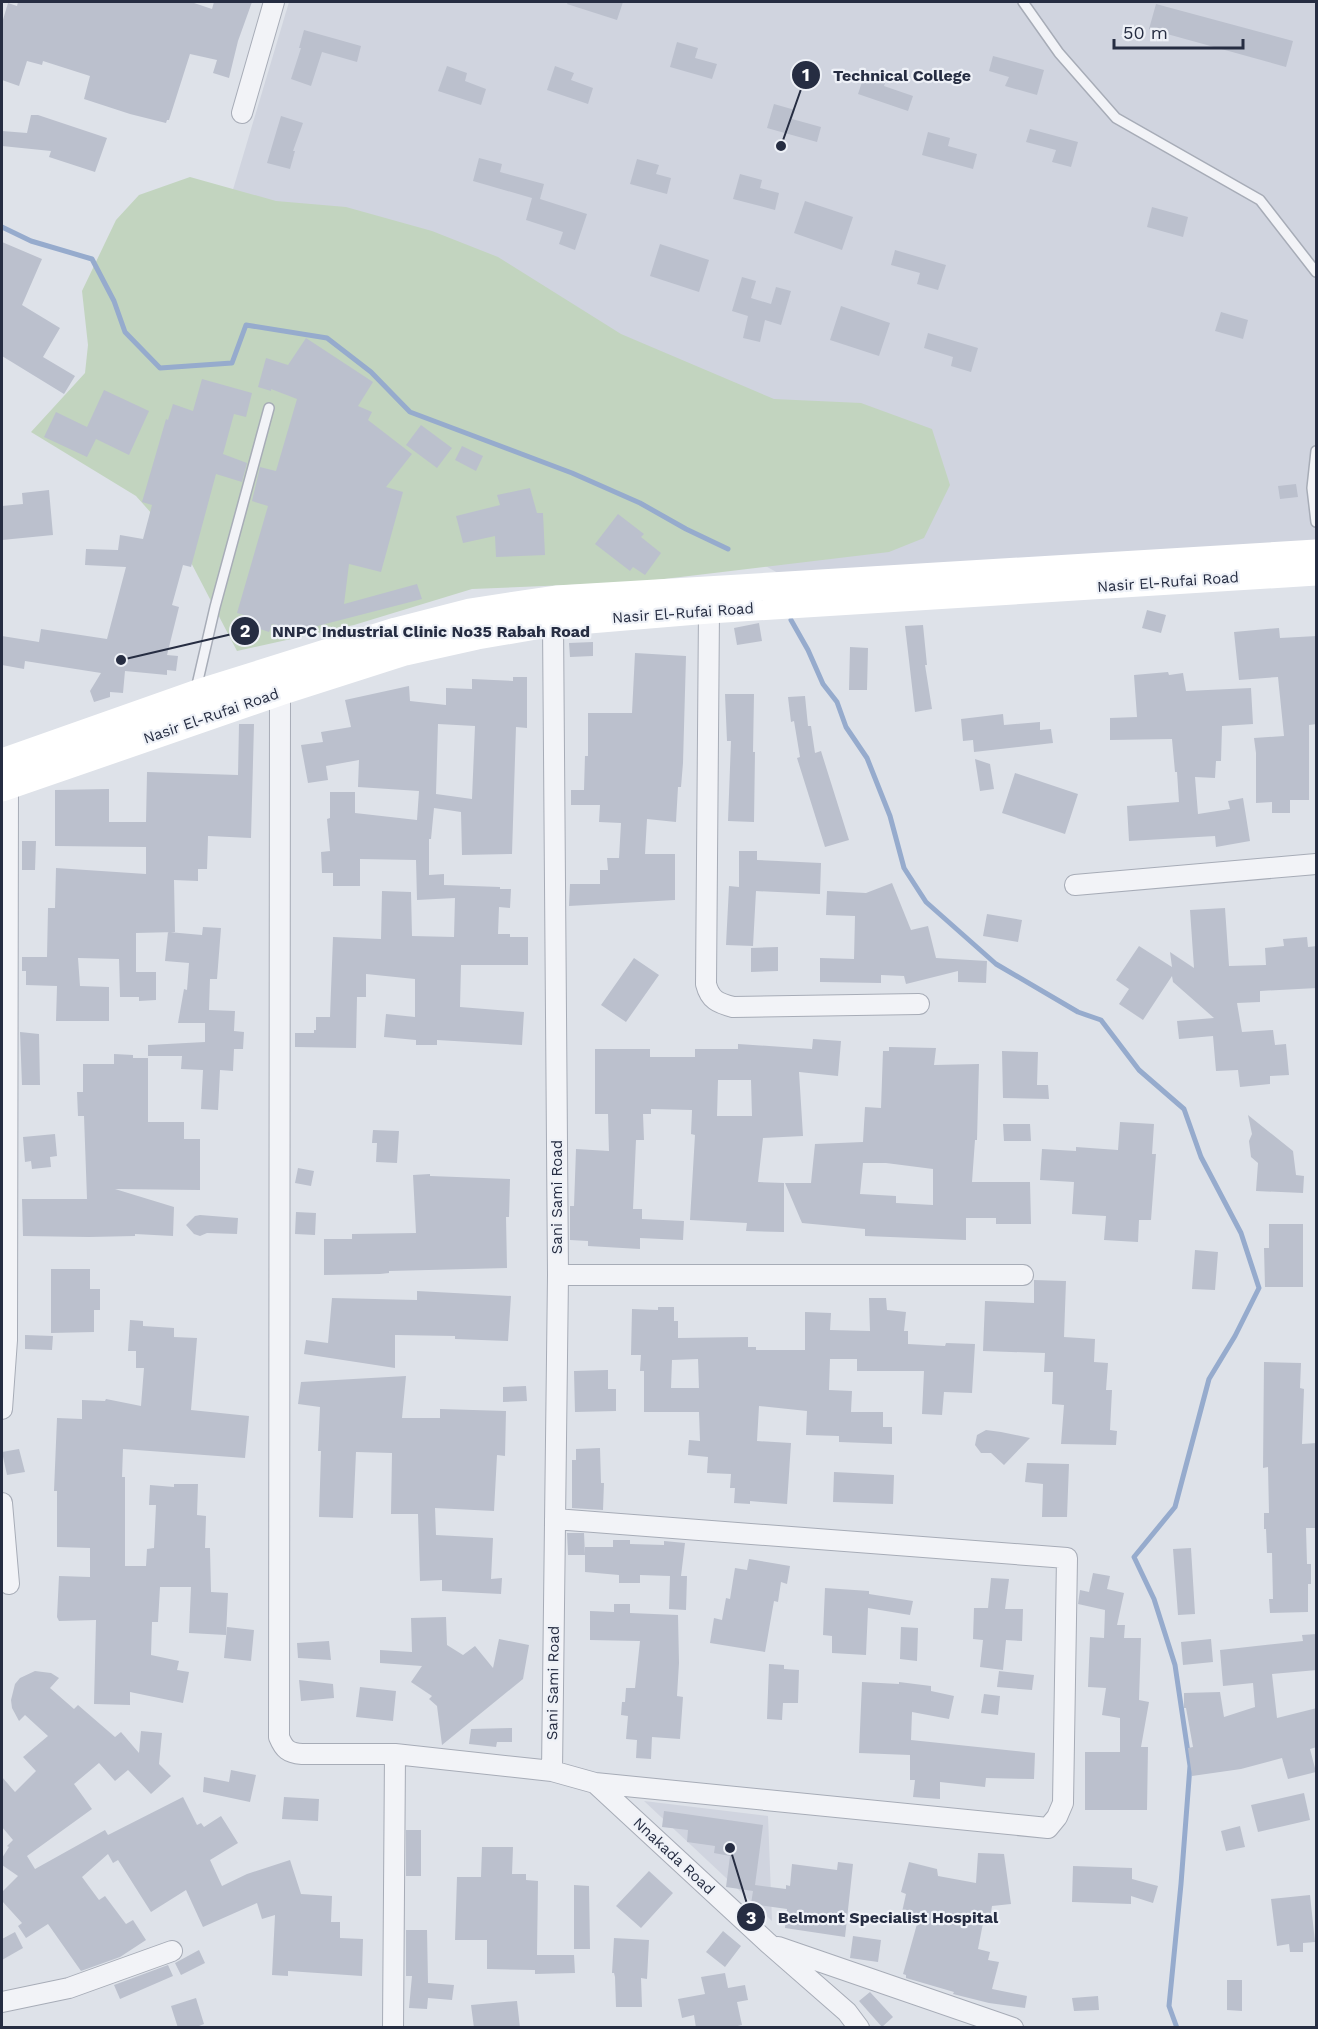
<svg xmlns="http://www.w3.org/2000/svg" width="1318" height="2029" viewBox="0 0 1318 2029" font-family="'Work Sans',sans-serif">
<style>
.built{fill:#d0d4df}
.green{fill:#c2d4bf}
.lines{fill:none;stroke-linecap:round;stroke-linejoin:round}
.stream{stroke:#96abcd;stroke-width:5}
.building{fill:#bbc0cd;fill-rule:evenodd}
.service-casing{stroke:#a7acb7;stroke-width:12}
.minor-casing{stroke:#a7acb7;stroke-width:22}
.service{stroke:#f2f3f7;stroke-width:9}
.minor{stroke:#f2f3f7;stroke-width:20}
.secondary{stroke:#fff;stroke-width:27}
.labels{text-anchor:middle;dominant-baseline:central;stroke-width:4.5;stroke-linejoin:round;paint-order:stroke}
.street-label{font-size:15px;fill:#262d42;stroke:#eef1f7}
.leader{fill:none;stroke:#262d42;stroke-width:2}
.callout-dot{fill:#262d42;stroke:#eef1f7;stroke-width:2}
.mark-label{font-size:18px;text-anchor:middle;font-weight:bold;fill:#fff}
.callout-label{font-size:16px;text-anchor:middle;font-weight:bold;fill:#262d42;stroke:#eef1f7;stroke-width:4.5;stroke-linejoin:round;paint-order:stroke}
</style>
<rect width="100%" height="100%" fill="#dee2e9"/>
<path class="built" d="M289 2H1316V543L778 573 692 525 200 300Z
M644 1801 768 1816 772 1921Z"/>
<path class="green" d="M190 177 276 201 346 207 432 231 498 257 621 334 774 399 861 403 932 429 950 485 924 538 889 552 639 582 472 589 354 625 237 651 185 551 136 496 31 432 85 373 88 345 82 291 116 220 139 195Z"/>
<g class="lines">
<path class="stream" d="M2 227 31 241 92 259 114 301 125 332 160 368 232 363 246 325 327 338 371 372 410 412 572 473 640 503 686 529 728 549
M791 620 808 650 823 684 837 702 846 727 867 758 890 816 904 868 926 902 996 964 1078 1012 1101 1020 1139 1070 1184 1109 1201 1157 1241 1233 1259 1288 1235 1336 1209 1379 1175 1507 1134 1557 1154 1599 1175 1665 1190 1766 1181 1884 1169 2006 1177 2028"/>
</g>
<path class="building" d="M18 2H191L212 9 214 2H252L238 41 229 78 213 73 217 60 190 54 169 120H167L166 123 130 114 84 99 90 76 43 61 42 65 27 61 19 86 2 80V23L8 3 17 6Z
M568 2H623L617 20 567 4Z
M1156 4 1293 41 1286 67 1149 29Z
M304 30 361 46 357 62 322 52 311 86 291 79 301 48H299Z
M677 42 698 48 695 58 717 64 712 79 670 67Z
M993 56 1044 70 1037 95 1005 86 1009 77 989 71Z
M447 66 467 73 465 81 486 89 481 105 438 91Z
M555 66 574 73 571 80 593 88 588 104 547 90Z
M866 70 887 77 884 86 913 96 908 111 858 94Z
M774 104 795 110 792 119 821 127 817 142 767 128Z
M31 115H38L107 138 95 172 49 157 51 151 2 146V131L27 133Z
M281 116 303 123 293 151H295L290 169 267 163Z
M1030 129 1078 142 1071 167 1052 162 1056 150 1026 142Z
M928 132 950 138 948 146 977 154 973 169 922 155Z
M479 158 502 164 500 172 544 184 540 199 587 214 575 250 559 244 563 232 526 220 532 198 473 181Z
M637 159 659 165 656 174 671 178 667 194 630 184Z
M740 174 762 180 760 188 779 193 775 210 733 199Z
M805 201 853 217 842 250 794 233Z
M1152 207 1188 217 1183 237 1147 227Z
M2 242 42 259 22 305 60 328 43 357 75 376 64 394 2 356Z
M660 244 709 260 699 292 650 276Z
M895 250 946 265 938 290 917 284 920 273 891 265Z
M742 277 756 281 751 298 771 304 776 287 791 291 781 325 765 320 760 342 743 338 748 316 732 311Z
M841 306 890 323 879 356 830 340Z
M1221 312 1248 320 1243 339 1215 331Z
M928 333 978 348 971 372 951 366 953 357 924 348Z
M306 338 373 382 358 406 372 412 368 420 412 454 386 487 403 492 381 572 349 564 344 604 417 584 422 599 298 631 272 624 269 632 251 626 254 618 237 613 268 506 252 501 260 467 276 471 297 399 271 389V391L258 387 266 358 288 365Z
M202 379 252 393 246 417 234 414 223 454 247 463 242 482 216 474 191 567 183 565 172 605 179 607 167 655 178 656 176 671 167 670V675L125 671 123 693 110 692V697L94 702 90 691 101 673 25 661 24 669 2 665V636L39 642 41 629 107 639 126 567 85 565 86 549 118 550 120 535 143 539 152 505 142 502 166 419 168 420 173 404 193 411Z
M104 390 149 411 129 455 96 439 87 457 44 437 56 412 87 427Z
M421 425 452 448 437 468 406 445Z
M462 446 483 456 476 471 455 460Z
M1296 484 1298 497 1280 499 1278 486Z
M530 488 537 513H543L545 555 496 557 495 536 463 543 456 516 500 505 497 495Z
M49 490 53 535 2 540V506L23 504 22 493Z
M618 514 644 534 641 537 661 553 645 575 633 567 630 571 595 544Z
M1147 610 1166 615 1161 633 1142 628Z
M759 623 762 641 737 645 734 628Z
M923 625 927 665H925L932 709 915 712 905 626Z
M1279 628 1280 638 1317 636V724L1309 725V800H1290V813H1272V802L1256 803V753L1254 738 1284 736 1278 677 1239 680 1234 632Z
M593 642V656L570 657 569 643Z
M850 647 868 648 867 690H849Z
M635 653 686 656 683 763 681 787H678L676 822 647 819 645 854H675V900L569 906 570 884H600V870H608L607 858H619L621 823 599 822 600 805H571V790H584L585 756H588V713H632Z
M1168 672 1169 675 1183 673 1186 691 1251 688 1253 724 1222 726 1221 761H1216L1215 778 1195 777 1198 814 1230 809 1228 801 1243 798 1250 841 1216 847 1215 836 1129 841 1127 806 1179 802 1177 772H1175L1172 739 1110 740V718L1137 717 1134 675Z
M513 677H527V728L516 727 512 854 462 855 461 812 434 808 431 839H429V875L444 874V885L500 887V889H511L510 908 499 907 498 934H510V937H528V965H461L460 1007 524 1012 522 1045 437 1040V1045H416V1040L384 1037 386 1014 415 1017V979L366 974V997H357L356 1048 295 1047V1033H314V1030H316V1017H330L333 937 381 939 382 891 411 892 412 936 454 937 455 898 417 900 416 860 360 859V886H333V873H322L321 852 330 851 327 819 330 818V792H355V813L417 820 419 791 358 787 359 760 326 766 328 780 308 783 301 745 323 742 321 732 351 727 345 700 409 686 410 701 446 705V688L472 689V679L513 681ZM438 724 475 726 472 799 436 794Z
M725 694H754L753 752H755L754 822 728 821 731 741H727Z
M805 696 808 726H811L815 753 821 751 849 840 825 847 797 758 800 757 794 721 791 722 788 697Z
M1003 714 1004 725 1040 722V730L1051 729 1053 743 974 752 973 740 963 741 961 719Z
M239 724H254L251 838 208 836 207 869H198V881L174 880 175 932 136 933V972H156V1000L139 1001V997H120L119 959 78 958 80 986 109 987V1021H56L57 986 26 985V971H22V957H47L48 908H55L56 868 146 874V847L55 846V790L109 789V822H146L147 772 238 775Z
M975 759 990 764 994 789 980 791Z
M1015 773 1078 794 1065 834 1002 813Z
M22 841H36L35 870H22Z
M739 851H757V860L821 863 820 894 756 891 753 946 726 945 729 886 739 887Z
M892 883 911 930 928 926 936 958 987 961 986 983 958 982V971L906 984 904 976 881 975V983L820 982V958L854 959 855 916 826 915 827 891 866 893Z
M1225 908 1229 966 1266 965 1265 948 1284 946 1283 939 1307 937 1308 947 1317 946V988L1260 991V1002L1237 1003 1242 1032 1273 1030 1275 1045 1286 1044 1289 1075 1270 1076V1084L1240 1087 1238 1070 1216 1071 1213 1036 1179 1039 1177 1021 1214 1018 1173 982 1172 976 1143 1020 1119 1004 1129 989 1116 980 1139 946 1172 967 1170 952 1194 968 1190 910Z
M987 914 1022 920 1018 942 983 936Z
M203 927 221 928 217 979H210L209 1010 235 1011 234 1031 244 1032 243 1049H234L233 1071 220 1070 218 1110 201 1109 203 1070 181 1069 182 1056H148V1045L205 1042V1023H178L184 989 187 990 189 963 165 961 168 932 202 935Z
M778 947V971L751 972V948Z
M634 958 659 975 626 1022 601 1005Z
M20 1032 39 1034 40 1085H22Z
M813 1039 841 1041 838 1076 799 1072 803 1136 763 1138 758 1182 784 1183V1232L746 1231 747 1223 690 1220 695 1135 691 1134 692 1110 651 1109V1114H643L644 1140H636L633 1209H642V1219L684 1221 683 1240 640 1238V1249L588 1246V1241L570 1240V1206H574L576 1149 609 1151 608 1114H595V1049H650V1057H695V1049H738V1044L812 1049ZM718 1080H751L752 1116H717Z
M889 1047 936 1048 934 1065 979 1064 977 1140H975L972 1182H1030L1031 1224H996V1218H966V1240L865 1236V1229L802 1223 785 1183H811L815 1144 863 1142 865 1107 881 1108 883 1051H889ZM863 1163H886L933 1169V1205L896 1203V1196L860 1194Z
M1002 1051 1038 1052 1037 1085H1048L1049 1099 1003 1098Z
M114 1054 133 1055V1058H148V1122H184V1139H200V1190L115 1189 174 1207 173 1236 135 1234V1236L89 1237 23 1236 22 1199H87L84 1116H78L77 1092H83V1064H114Z
M1248 1115 1293 1151 1296 1175 1304 1176 1303 1193 1256 1191 1258 1163 1251 1157 1249 1141 1252 1134Z
M1120 1122 1154 1124 1152 1154H1156L1151 1220H1139L1138 1242 1104 1240 1106 1216 1072 1214 1074 1182 1040 1180 1042 1149 1076 1151V1147L1118 1150Z
M1003 1124H1030L1031 1141H1004Z
M373 1130 399 1131 397 1163 376 1162 377 1143H372Z
M55 1134 57 1156 50 1157 51 1167 32 1169 31 1161 25 1162 23 1137Z
M298 1168 314 1171 311 1186 295 1183Z
M430 1174V1176L510 1179 509 1217H506L507 1268 389 1271V1273L380 1274 324 1275V1239H352V1234L416 1233 413 1175Z
M296 1212 316 1213 315 1235 295 1234Z
M200 1215 238 1218 237 1234 207 1233 200 1236 194 1234 186 1225 195 1216Z
M1269 1224H1303V1287H1265L1264 1248H1269Z
M1195 1250 1218 1252 1215 1290 1192 1289Z
M51 1269H90V1289H100V1310H94V1332L51 1333Z
M1034 1280 1066 1281 1064 1337 1095 1339 1094 1362 1108 1363 1106 1390H1112L1110 1430 1117 1431 1116 1445 1061 1444 1064 1405 1052 1404 1053 1372H1044L1045 1353 983 1351 985 1301 1034 1303Z
M417 1291 511 1296 508 1341 455 1339V1336L395 1335V1368L304 1354 306 1340 328 1343 332 1298 417 1300Z
M869 1298H886L887 1310 906 1312 904 1331H908V1344L945 1346 946 1343 975 1344 972 1393 944 1392 942 1415 922 1414 924 1371H857V1359H830L829 1390 852 1391 851 1412H883V1427H892V1444L839 1442V1436L806 1435 807 1411 759 1406 757 1441 791 1443 787 1504 750 1501V1504L734 1503 735 1488H730L731 1474 707 1473 708 1457 688 1455 689 1440 700 1441 699 1412H644V1371H640L641 1355H631L632 1309 658 1310V1307H674V1321H678V1338L748 1337V1347H756V1350H805V1312L831 1313 830 1330 870 1331ZM698 1359 699 1388H671L672 1360Z
M130 1320 143 1321V1326L174 1328V1337L197 1338 191 1410 249 1416 245 1458 123 1449 122 1477H125V1566H146L147 1549 154 1548 156 1505H149L150 1485 174 1487V1484H198L197 1515 206 1516 205 1548H210L211 1592 228 1593 226 1635 189 1633 191 1587H160L158 1622H152L151 1655 179 1661 177 1670 189 1672 183 1703 130 1692V1705L94 1704 96 1620 59 1621 57 1617 59 1576 90 1577V1548L57 1547V1491H54L57 1418 82 1419V1400L105 1401 106 1399 141 1406 144 1368H136V1351H128Z
M25 1335 53 1336 52 1350 25 1349Z
M1264 1362 1301 1363 1300 1388 1304 1389 1302 1444 1317 1443V1528H1306L1307 1564H1311V1584H1308V1612L1270 1613 1269 1599H1273L1272 1553H1267L1266 1529H1264V1513H1269L1268 1467 1263 1468Z
M608 1370V1389H616V1411L575 1412 574 1371Z
M406 1376 402 1418H440V1409L506 1411 505 1456 497 1455 494 1511 435 1508 436 1535 493 1538 491 1579 502 1578 501 1594 442 1591V1580L420 1581 418 1514H391L392 1453 356 1452 353 1518 319 1517 321 1451H318L320 1407 298 1404 301 1382Z
M526 1386 527 1401 503 1402V1387Z
M986 1430 1001 1432 1030 1438 1004 1465 991 1453H981L975 1445 977 1435Z
M600 1448 601 1483H604L603 1510 572 1508V1460H576V1449Z
M19 1449 25 1472 7 1475 2 1452Z
M1027 1463 1069 1464 1067 1517H1042L1043 1484 1025 1482Z
M834 1472 894 1475 893 1504 833 1502Z
M567 1533H584L585 1555H568Z
M613 1540H630V1544L664 1545V1541L685 1543 681 1576H687L686 1610 669 1609 670 1576 640 1575V1583H619V1575L585 1572V1547H613Z
M1191 1548 1195 1614 1178 1615 1173 1549Z
M749 1559 790 1566 787 1584 781 1582 778 1602 774 1601 765 1652 710 1643 714 1618 722 1620 726 1598 730 1599 735 1568 747 1570Z
M1093 1573 1110 1576 1107 1589 1124 1593 1117 1625H1125L1124 1638H1141L1139 1700 1149 1702 1141 1747H1148L1147 1810H1085V1752H1120V1718L1102 1715 1106 1688 1088 1687 1090 1637 1104 1638 1105 1610 1078 1604 1080 1590 1089 1592Z
M991 1578 1009 1579 1005 1609H1023L1022 1641 1006 1640 1003 1670 980 1667 983 1640 973 1639 974 1608H988Z
M825 1588 869 1591V1594L913 1601 910 1615 868 1608 866 1655 832 1653V1636L823 1635Z
M614 1604H630V1613L678 1615 679 1663 677 1696 683 1697 680 1739 652 1737 651 1759 636 1758 637 1740 626 1739 628 1716 621 1715 622 1702H625L626 1688H635L640 1641 590 1640V1611L614 1612Z
M446 1617 447 1645 463 1655 475 1646 493 1668 499 1639 529 1645 523 1679 442 1745 437 1706 429 1699 432 1696 411 1682 422 1666 380 1663V1650L412 1652 411 1618Z
M227 1627 254 1630 251 1661 224 1658Z
M901 1627 918 1628 917 1661 900 1659Z
M1317 1634V1670L1272 1674 1277 1718 1317 1708V1747L1310 1749 1316 1772 1288 1779 1282 1758 1241 1769 1192 1776 1188 1748 1193 1747 1186 1708H1184V1693L1220 1692 1224 1717 1255 1707 1253 1683 1223 1686 1220 1650 1303 1641 1302 1635Z
M1211 1639 1213 1662 1183 1665 1181 1642Z
M329 1641 331 1660 298 1658 297 1643Z
M769 1664 784 1665V1669L799 1670 798 1703H783L782 1720 767 1719Z
M35 1671 51 1673 59 1678 50 1688 74 1709 78 1705 115 1737 121 1732 139 1753 141 1731 162 1733 159 1764 171 1776 151 1794 128 1770 115 1781 99 1763 74 1784 92 1809 27 1856 35 1869 105 1830 108 1835 183 1797 197 1825 201 1823 204 1827 221 1816 238 1843 210 1860 222 1886 247 1874 290 1860 301 1894 332 1896 331 1922H340V1938L363 1939 362 1976 288 1971V1976L272 1975 275 1915 262 1919 257 1903 203 1927 186 1890 151 1912 118 1860 113 1863 108 1854 82 1877 99 1900 105 1896 126 1924 133 1920 146 1940 120 1957 81 1971 48 1924 26 1938 18 1926 22 1923 2 1901V1892L18 1876 2 1865V1858L9 1847 7 1846 13 1840 2 1827V1777L15 1792 36 1771 23 1757 48 1736 25 1715 19 1721 12 1708 11 1700 15 1684 20 1678Z
M999 1671 1034 1675 1032 1690 997 1687Z
M299 1680 333 1684 334 1698 301 1701Z
M862 1682 899 1684V1682L931 1686V1691L954 1696 949 1719 912 1712 911 1740 1035 1753 1034 1779 986 1778 985 1787 940 1782V1799L913 1797 915 1780H910V1755L859 1753Z
M360 1687 396 1691 393 1721 356 1717Z
M984 1694 1000 1696 998 1715 981 1713Z
M512 1728V1742H497L496 1747 469 1744 471 1729Z
M231 1770 256 1775 250 1802 203 1792 204 1777 229 1782Z
M1304 1793 1310 1820 1258 1832 1251 1805Z
M284 1797 319 1799 318 1821 282 1819Z
M664 1811 763 1825 755 1885 786 1889V1885L790 1886 792 1864 837 1870 838 1862 853 1864 845 1937 785 1928 787 1909 751 1904 753 1891 726 1887 730 1856 714 1853 715 1846 687 1842 688 1830 662 1827Z
M1240 1826 1245 1847 1226 1851 1221 1831Z
M406 1830H421V1876H406Z
M482 1847H513L512 1874H526V1880L538 1881 537 1955H574L575 1973 535 1974V1970L487 1969V1940H455L457 1877H481Z
M978 1853 1004 1854 1011 1904 992 1906 990 1919 984 1918 978 1949 990 1952 988 1960 999 1962 992 1989 1027 1996 1025 2008 989 2003 953 1994 954 1992 906 1978V1975L903 1974 919 1917 902 1912 906 1894 901 1892 909 1862 937 1869 938 1876 976 1883Z
M1073 1866 1132 1868V1879L1158 1886 1153 1903 1131 1896V1904L1072 1902Z
M649 1871 673 1893 641 1928 616 1906Z
M574 1885 589 1886 590 1949H574Z
M1310 1895 1315 1942 1303 1943V1952H1290L1289 1944 1277 1946 1271 1899Z
M406 1930H427L428 1983 454 1985 452 2000 428 1998 427 2009 409 2008 412 1976H406Z
M723 1931 741 1946 725 1967 706 1952Z
M15 1932 23 1948 2 1960V1939Z
M853 1936 881 1940 878 1962 850 1958Z
M614 1938 649 1940 647 1979 641 1978 642 2007H616L615 1977 614 1973H612Z
M199 1950 205 1963 181 1975 175 1963Z
M168 1965 173 1976 120 1999 114 1985Z
M725 1973 728 1988 745 1985 748 2000 737 2002 742 2025 729 2028H696L694 2015 682 2018 678 1999 705 1994 701 1977Z
M1227 1980H1242V2011L1227 2010Z
M870 1992 893 2017 882 2027 859 2001Z
M1098 1996 1099 2010 1074 2011 1072 1998Z
M196 1998 204 2024 194 2028H178L171 2006Z
M517 2001 520 2028H474L471 2005Z"/>
<g class="lines">
<g class="service-casing">
<path id="service" d="M1023 2 1059 53 1116 118 1260 200 1316 272
M1316 451 1312 488 1316 522
M196 689 215 607 269 408"/>
</g>
<g class="minor-casing">
<path id="minor" d="M242 113 274 2
M709 610 706 984C710 1000 718 1003 733 1007L919 1004
M280 692 279 1737C284 1749 288 1753 302 1754H395L552 1771 595 1783 1048 1828 1057 1817 1063 1803 1067 1558 555 1519
M1075 885 1316 864
M558 1275H1023
M2 1409 7 1340 8 785
M2 1503 9 1584
M552 1771 558 1275 553 623
M595 1783 768 1943 847 2012 859 2028
M778 1947 1013 2028
M2 2002 69 1988 172 1951
M393 2028 395 1754"/>
</g>
<use href="#service" class="service"/>
<use href="#minor" class="minor"/>
<path class="secondary" d="M2 762 195 694 396 631 470 612 556 599 1316 553
M2 788 280 692 405 652 477 636 553 623 709 610 1316 572"/>
</g>
<g class="labels">
<g class="street-label">
<text transform="translate(1168 582) rotate(-4)">Nasir El-Rufai Road</text>
<text transform="translate(683 613) rotate(-4)">Nasir El-Rufai Road</text>
<text transform="translate(211 716) rotate(-19)">Nasir El-Rufai Road</text>
<text transform="translate(557 1197) rotate(-90)">Sani Sami Road</text>
<text transform="translate(553 1683) rotate(-89)">Sani Sami Road</text>
<text transform="translate(674 1856) rotate(43)">Nnakada Road</text>
</g>
</g>
<path class="leader" d="M781 146L806 75M121 660L245 631M730 1848L751 1917"/>
<g class="callout-dot">
<circle cx="781" cy="146" r="6"/>
<circle cx="121" cy="660" r="6"/>
<circle cx="730" cy="1848" r="6"/>
<circle cx="806" cy="75" r="15"/>
<circle cx="245" cy="631" r="15"/>
<circle cx="751" cy="1917" r="15"/>
</g>
<g class="mark-label">
<text x="806" y="81">1</text>
<text x="245" y="637">2</text>
<text x="751" y="1924">3</text>
</g>
<g class="callout-label">
<text x="902" y="81">Technical College</text>
<text x="431" y="637">NNPC Industrial Clinic No35 Rabah Road</text>
<text x="888" y="1923">Belmont Specialist Hospital</text>
</g>
<rect width="1318" height="2029" fill="none" stroke="#262d42" stroke-width="6"/>
<path d="M1114 39v9h129v-9" fill="none" stroke="#262d42" stroke-width="3"/>
<text x="1123" y="39" font-size="18" fill="#262d42" stroke="#eef1f7" stroke-width="4.5" paint-order="stroke">50 m</text>
</svg>
